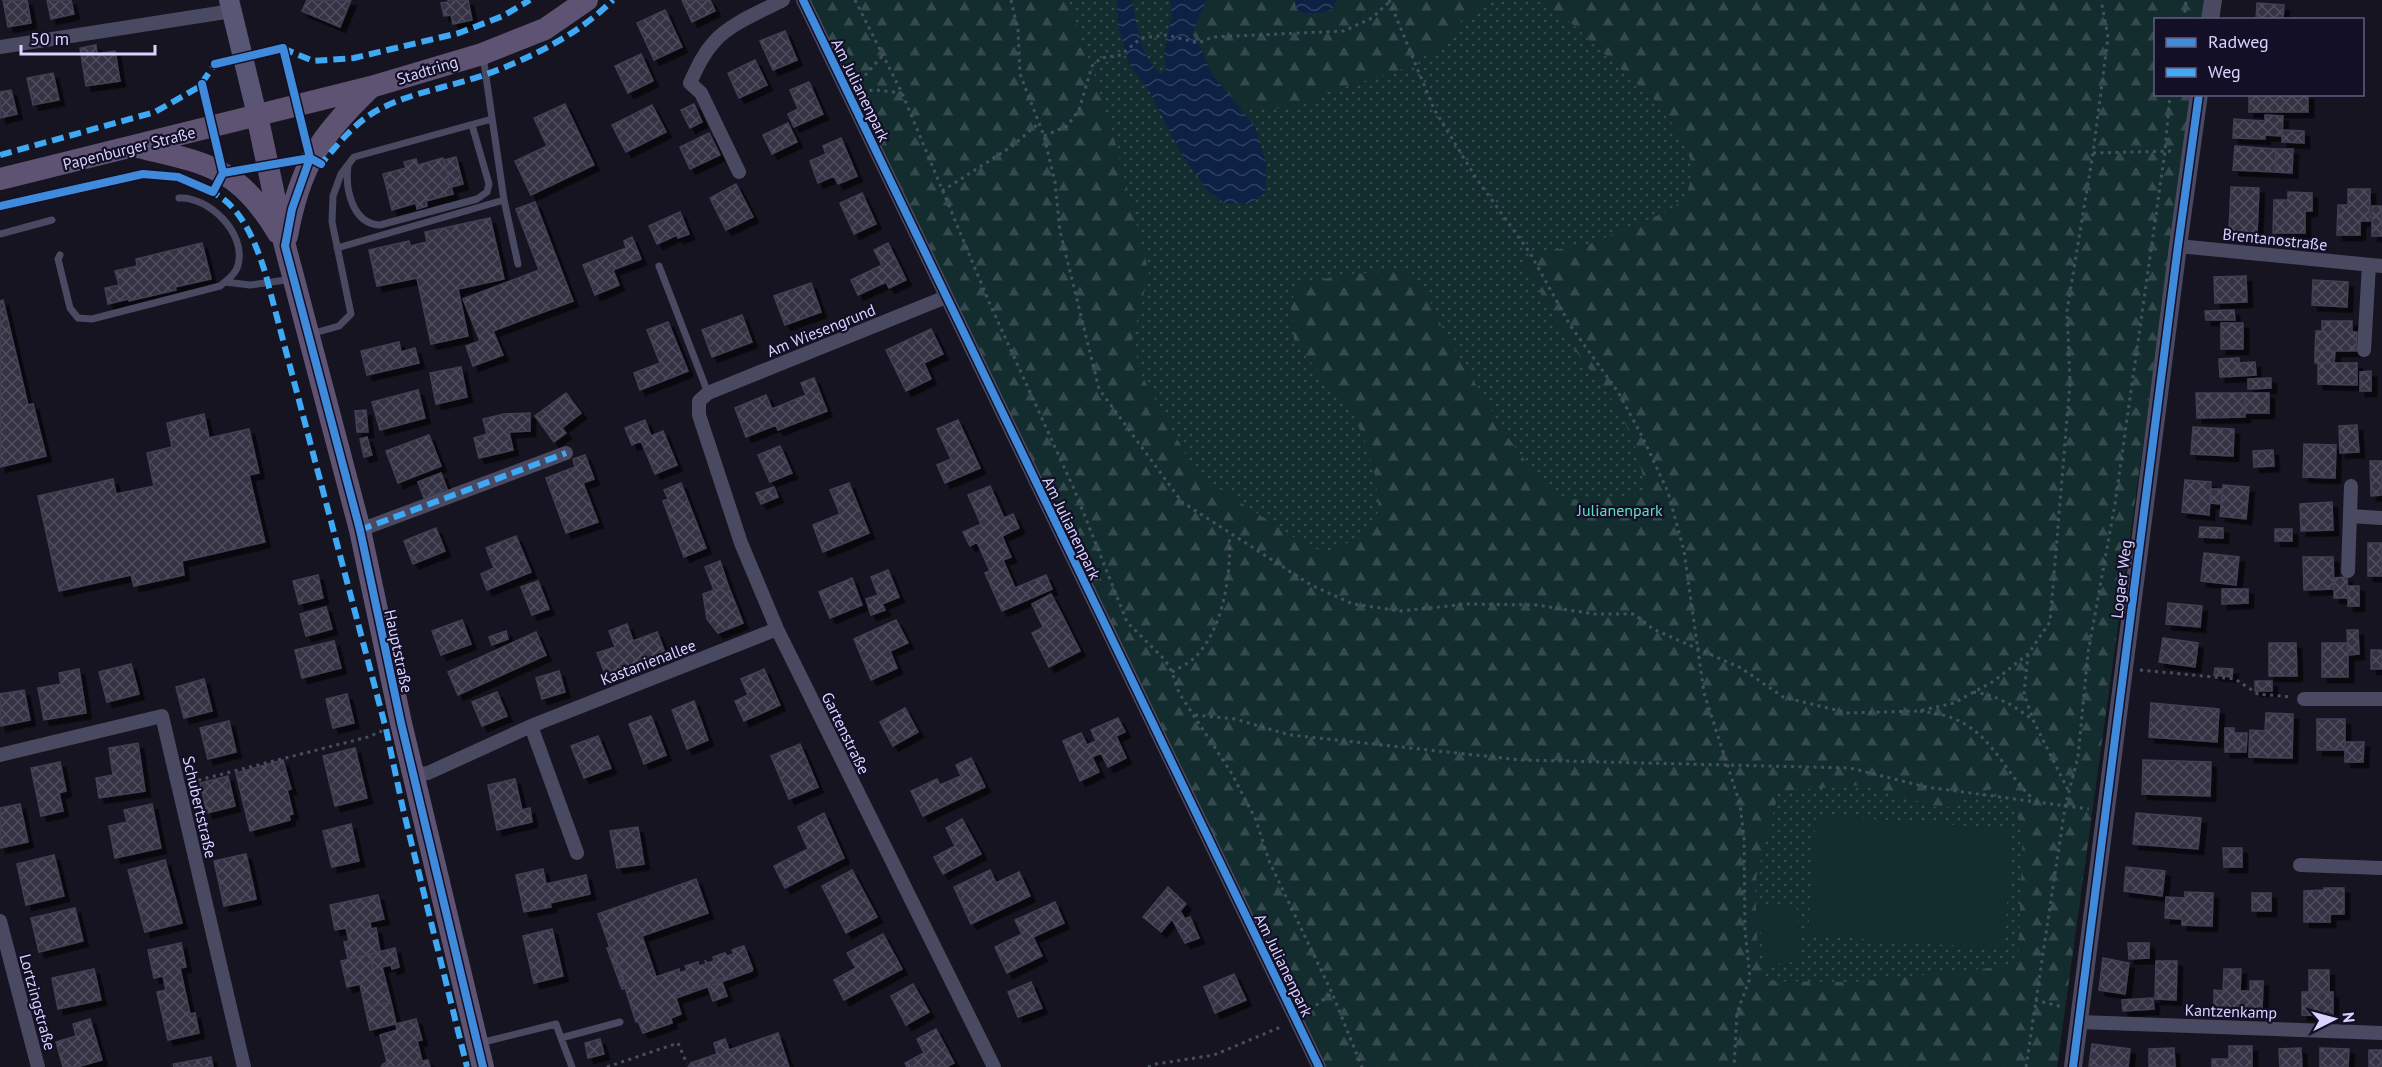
<svg xmlns="http://www.w3.org/2000/svg" width="2382" height="1067" viewBox="0 0 2382 1067" font-family="'PT Sans',sans-serif">
<style>
.green{fill:url(#green-dots)}
.forest{fill:url(#forest-firs);fill-rule:evenodd}
.pitch{fill:#132c2d}
.water{fill:url(#water-waves)}
.building{fill:url(#building-cross-hatch);stroke:#433f54;stroke-width:1.5;filter:url(#shadow)}
.lines{fill:none;stroke-linecap:round;stroke-linejoin:round}
.path{stroke:#44505f;stroke-width:3;stroke-dasharray:3 4.5;stroke-linecap:butt}
.service{stroke:#4a4962;stroke-width:7}
.minor{stroke:#4a4962;stroke-width:14}
.tertiary{stroke:#4a4962;stroke-width:18}
.secondary{stroke:#575674;stroke-width:20}
.primary{stroke:#5e5373;stroke-width:22}
.quiet{stroke:#3fa9f5;stroke-width:6;stroke-dasharray:12 6;stroke-linecap:butt}
.cycleway-casing{stroke:#130f26;stroke-width:11}
.cycleway{stroke:#408adc;stroke-width:8}
.labels{text-anchor:middle;dominant-baseline:central;stroke-width:4.5;stroke-linejoin:round;paint-order:stroke}
.street-label{font-size:16px;fill:#d9d4ff;stroke:#130f26}
.park-label{font-size:16px;fill:#5fe0c0;stroke:#130f26}
</style>
<defs>
<pattern id="green-dots" width="8" height="8" patternUnits="userSpaceOnUse" patternTransform="scale(1.5)"><rect width="8" height="8" fill="#132c2d"/><path d="M2 2h.1M6 6h.1" fill="none" stroke="#354a4c" stroke-width="1.8" stroke-linecap="round"/></pattern>
<pattern id="forest-firs" width="22" height="20" patternUnits="userSpaceOnUse" patternTransform="scale(1.5)"><rect width="22" height="20" fill="#132c2d"/><path d="M5 1l3.5 6h-7zM16 11l3.5 6h-7z" fill="#354a4c"/></pattern>
<pattern id="water-waves" width="16" height="10" patternUnits="userSpaceOnUse" patternTransform="scale(1.5)"><rect width="16" height="10" fill="#0d2144"/><path d="M0 5q4-4 8 0t8 0" fill="none" stroke="#304060"/></pattern>
<pattern id="building-cross-hatch" width="8" height="8" patternUnits="userSpaceOnUse" patternTransform="scale(1.5)"><rect width="8" height="8" fill="#343243"/><path d="M0 0l8 8M0 8l8-8" fill="none" stroke="#514f5f"/></pattern>
<filter id="shadow"><feDropShadow dx="5.5" dy="5.5" stdDeviation="0" flood-color="#0009"/></filter>
</defs>
<rect width="100%" height="100%" fill="#161421"/>
<path class="green" d="M804 0H2204L2201 19 2156 20V94L2191 95 2057 1067H1325Z"/>
<path class="forest" d="M804 0H1066L1092 67 1116 145 1149 273 1132 340 1142 376 1197 474 1310 548 1333 552 1360 535 1379 511 1375 475 1367 447 1355 418 1294 341 1291 306 1297 282 1319 280 1342 275 1407 270 1428 297 1446 335 1505 433 1542 484 1568 500 1634 495 1646 488 1633 438 1612 400 1562 332 1523 261 1544 251 1585 246 1666 212 1681 202 1688 191 1693 167 1685 145 1661 106 1570 22 1544 3 1527 0H2204L2201 19 2156 20V94L2191 95 2057 1067H1325ZM1863 785 1943 809 1997 786 2023 826 2018 965 1855 982 1767 981 1758 960 1755 882 1779 791Z
M1206 0H1295L1296 8 1336 4 1338 0H1511L1480 8 1461 21 1439 48 1398 71 1328 92 1308 102 1284 109 1238 105 1212 74 1200 46 1192 34Z"/>
<path class="pitch" d="M1816 815 2012 829 2004 949 1808 935Z
M1796 904 1802 961 1764 965 1758 908Z"/>
<path class="water" d="M1117 0H1132C1137 23 1140 60 1162 74L1166 69 1164 54 1172 15 1170 0H1206L1192 34 1200 46 1212 74 1255 127 1266 162 1265 193 1249 204 1224 203 1207 190 1182 155 1148 89 1129 64 1118 26Z
M1295 0H1338L1331 10 1319 13H1301L1296 8Z"/>
<path class="building" d="M3 0H27L31 23 8 27Z
M47 0H71L74 14 51 19Z
M307 0H351L340 27 302 11Z
M448 0H468L472 20 453 24 451 15 444 16 441 3 448 2Z
M682 0H710L715 11 692 22Z
M2257 3 2284 5 2283 20H2256Z
M665 10 682 47 654 60 637 23Z
M785 31 797 60 773 70 760 41Z
M96 45 97 54 115 51 120 81 86 86 80 48Z
M641 54 653 81 628 93 615 66Z
M755 60 767 85 739 98 728 73Z
M53 73 59 100 33 105 27 78Z
M809 82 823 114 794 127 788 114 798 109 790 90Z
M11 90 17 114 0 118V92Z
M2249 94H2308V112H2249Z
M565 104 594 165 531 195 515 161 547 146 534 118Z
M694 104 702 122 690 128 681 110Z
M652 105 666 132 626 152 612 125Z
M2265 115 2283 116 2282 136 2265 135V139L2233 138 2234 119 2265 121Z
M788 123 797 142 772 154 763 135Z
M2282 130 2304 131V143L2282 142Z
M709 133 720 155 690 169 680 147Z
M841 138 857 176 838 184 834 176 818 183 810 161 826 154 823 146Z
M2235 146 2276 149 2275 172 2233 170Z
M2276 149H2293L2292 173 2275 172Z
M456 157 463 184 451 187 444 160Z
M443 158 453 194 426 201 427 206 417 209 416 203 392 210 383 174 406 168 404 162 416 159 418 165Z
M736 184 753 217 726 230 710 198Z
M2231 187 2259 188 2257 233 2229 231Z
M2348 189H2370V221H2360V235H2337L2338 205H2348Z
M2288 192 2312 193V211H2305V233H2273L2274 200H2288Z
M862 193 876 224 854 234 840 203Z
M535 202 573 301 493 331 503 355 473 366 466 346 480 341 463 299 539 270 516 209Z
M2372 206H2382V236H2372Z
M680 212 689 234 678 238 677 235 657 244 649 226Z
M490 218 504 279 458 289 468 336 431 344 417 278 377 286 369 250 409 241 410 246 427 242 425 232Z
M632 237 641 259 613 270 619 285 595 295 583 265 626 248 624 241Z
M202 243 211 279 175 287 176 290 129 301 128 299 108 304 105 288 119 285 115 271 137 266 136 259Z
M888 243 906 280 889 288 886 282 858 295 851 280 882 265 874 250Z
M2246 276 2247 302 2215 303 2214 277Z
M2313 280 2348 282 2347 307 2312 305Z
M811 283 821 312 785 325 774 296Z
M3 300 28 405 33 404 46 456 0 467V301Z
M2234 310 2235 320H2206L2205 311Z
M742 315 752 342 712 357 702 330Z
M2322 321H2352V332H2357L2356 351H2315L2316 331H2322Z
M668 322 688 371 640 390 634 373 660 363 647 330Z
M2221 323H2243V349H2221Z
M931 329 943 354 924 363 931 379 906 391 886 350Z
M399 342 401 352 415 348 419 363 367 375 361 351Z
M2315 351H2335L2334 363H2315Z
M2239 358V376L2220 377 2219 359Z
M2255 362 2256 375 2239 376V363Z
M2318 363H2357V385L2318 384Z
M461 367 467 397 436 404 430 373Z
M2371 371V391H2360V372Z
M814 378 827 411 778 430 776 425 746 437 735 408 766 395 772 409 806 395 801 383Z
M2271 378V388L2248 389V379Z
M418 390 425 418 380 430 372 402Z
M566 393 581 413 562 428 566 433 554 442 535 416Z
M2196 393H2245V417L2197 418Z
M2245 393H2269V413H2245Z
M366 410 368 432H357L355 411Z
M530 413V431L509 432 513 450 479 458 474 438 487 434 483 419 504 414Z
M204 414 209 438 249 429 259 473 249 475 265 542 182 561 184 575 134 586 131 575 59 591 38 496 113 479 116 494 154 486 147 453 172 447 167 423Z
M645 420 651 436 663 431 677 465 655 474 641 441 632 445 625 428Z
M958 420 980 468 945 483 937 465 951 459 937 429Z
M2357 425 2359 452 2340 453 2339 426Z
M2193 427 2234 429 2233 456 2191 454Z
M429 435 441 466 398 483 386 451Z
M367 437 372 455 364 457 360 439Z
M2304 444 2336 445 2335 478 2303 477Z
M780 446 792 473 770 482 758 455Z
M2273 450 2274 466 2254 467 2253 451Z
M585 455 594 479 583 483 598 522 566 533 546 478 575 467 573 459Z
M2370 461H2382V495L2371 496Z
M441 473 447 489 424 498 418 482Z
M2185 480 2211 482 2209 515 2182 512Z
M681 483 706 548 684 557 663 501 668 499 664 490Z
M849 483 869 533 823 552 813 525 840 514 830 490Z
M2223 485 2249 487 2246 519 2220 516Z
M990 486 1004 518 1013 514 1019 528 1002 536 1011 557 1003 560 1015 588 1046 575 1052 589 1002 611 985 573 990 571 977 542 970 546 963 532 981 524 968 495Z
M774 487 778 497 761 504 756 493Z
M2211 489H2222L2221 504 2210 503Z
M2332 502 2333 530 2301 531 2300 504Z
M2200 527 2223 528V538L2199 537Z
M436 528 445 551 413 564 404 541Z
M2275 529H2292V541H2275Z
M516 536 531 572 487 590 481 574 494 568 486 548Z
M2368 543H2382V576H2368Z
M2204 553 2239 557 2236 585 2201 581Z
M2303 557H2333L2334 589 2304 590Z
M720 561 728 585 714 590 705 567Z
M888 570 899 597 882 604 885 610 871 615 866 599 878 595 871 577Z
M318 575 323 598 299 604 293 581Z
M2347 577 2348 598H2334V578Z
M852 578 862 605 830 618 819 592Z
M538 581 549 609 532 615 521 587Z
M728 585 743 623 718 633 707 619 703 594Z
M2348 586H2359V606H2348Z
M2222 589H2248V603L2222 604Z
M1051 594 1063 617 1043 627 1032 604Z
M2168 603 2202 606 2200 627 2166 624Z
M326 607 332 629 306 636 300 614Z
M1063 617 1080 651 1049 667 1032 633Z
M462 620 471 644 441 655 432 631Z
M896 620 908 643 890 651 897 668 871 680 854 639Z
M627 624 633 641 657 632 666 655 606 676 597 653 615 647 609 631Z
M2347 630H2358L2359 654 2348 655Z
M506 631 508 639 492 645 489 637Z
M536 632 546 655 458 695 448 672Z
M2163 638 2198 643 2195 667 2159 662Z
M334 641 341 668 302 678 295 650Z
M2269 643H2296L2297 676H2269Z
M2322 643H2348V677H2322Z
M2371 650H2382V669H2371Z
M131 664 139 694 107 702 99 672Z
M2215 668 2233 669 2232 677 2214 675Z
M79 669 86 713 44 720 38 688 61 684 59 673Z
M764 669 780 705 744 721 735 701 748 695 741 679Z
M559 671 565 692 542 699 536 678Z
M204 679 212 711 184 718 176 687Z
M2255 681H2272V691H2255Z
M24 690 30 720 0 726V694Z
M497 692 507 716 482 726 472 702Z
M347 694 354 723 333 728 326 699Z
M694 701 708 740 687 749 672 710Z
M2151 703 2219 709 2217 742 2149 737Z
M905 708 918 732 893 746 880 722Z
M2266 713 2293 714 2292 758 2249 757 2250 730 2265 731Z
M651 716 666 755 644 764 629 724Z
M1118 718 1125 732 1116 736 1126 758 1108 767 1101 753 1092 757 1099 772 1080 781 1063 741 1081 733 1087 745 1096 741 1091 730Z
M2317 719H2345V750H2317Z
M229 721 236 752 208 759 200 728Z
M2225 728H2234V752H2225Z
M2234 733H2247L2246 752H2234Z
M598 736 611 768 584 778 571 746Z
M2345 742H2364L2363 762H2345Z
M138 743 145 791 99 798 96 778 113 775 109 748Z
M800 744 818 787 789 799 771 756Z
M355 748 367 798 335 806 323 756Z
M971 758 985 787 923 816 911 791 937 779 940 785 961 776 956 765Z
M283 760 291 789 287 790 293 814 289 815 290 820 250 831 236 773Z
M2143 760 2211 762 2210 796 2142 794Z
M60 762 66 791 59 793 63 811 41 816 31 768Z
M228 776 235 806 207 813 200 783Z
M515 779 522 810 530 808 532 822 497 830 488 785Z
M20 804 28 842 0 848V808Z
M152 804 161 848 115 858 109 826 127 822 124 810Z
M824 813 844 858 785 888 774 866 808 849 798 827Z
M2136 813 2201 818 2198 849 2133 844Z
M962 819 981 854 943 874 934 857 955 846 946 828Z
M351 824 359 861 332 867 323 831Z
M638 827 644 864 617 868 610 831Z
M2223 848H2242V867H2224Z
M246 854 256 899 224 906 214 861Z
M54 855 64 896 26 905 17 864Z
M165 860 182 923 145 932 128 870Z
M2126 867 2165 871 2162 896 2124 891Z
M543 869 546 884 586 875 590 894 550 903 551 907 524 912 516 875Z
M852 870 877 917 846 933 822 886Z
M990 870 996 883 1019 872 1030 896 971 924 954 887Z
M696 879 708 913 642 936 656 977 679 969 680 973 687 970 685 966 698 962 699 966 706 964 705 960 707 963 714 961 713 957 725 953 727 956 734 954 732 950 744 946 753 970 752 968 675 995 681 1014 671 1018 672 1023 643 1033 638 1021 636 1022 612 947 610 948 598 914Z
M1168 887 1186 904 1180 911 1185 919 1190 917 1199 938 1185 943 1172 919 1161 932 1143 917Z
M2324 888H2344V914H2330V922H2304V891L2324 890Z
M2185 892 2213 893 2212 926 2182 925V919L2165 918 2166 897 2185 898Z
M2252 893H2271V911H2252Z
M378 895 384 919 370 922 371 929 376 928 380 952 348 959 344 942 349 941 346 928 335 930 330 905Z
M1055 902 1064 923 1033 937 1042 956 1007 973 995 947 1022 934 1015 920Z
M75 908 83 941 39 952 31 918Z
M552 929 563 976 534 983 523 936Z
M883 934 902 969 844 1000 834 980 856 968 847 953Z
M181 943 186 967 180 968 190 1014 195 1013 199 1033 168 1040 157 992 166 990 163 976 154 978 148 950Z
M2128 943H2149V958L2129 959Z
M612 947 627 988 622 989 607 948Z
M395 948 399 967 392 969 391 965 373 969 370 954Z
M370 954 373 969 382 967 391 1002 365 1008 360 984 347 987 341 961Z
M2103 958 2129 963 2125 994 2099 990Z
M2156 961H2177L2176 1000 2155 999Z
M752 968V971L676 998 675 995Z
M94 969 101 1000 58 1009 52 978Z
M2224 969H2241L2240 991H2250V981H2263L2262 1012 2214 1011V990L2223 991Z
M2309 970H2329V992H2309Z
M1234 974 1246 1000 1215 1013 1204 987Z
M722 982 727 996 713 1001 708 987Z
M1031 982 1042 1008 1018 1017 1008 992Z
M913 984 929 1012 906 1025 891 996Z
M2302 992H2333V1016L2302 1015Z
M2153 998 2154 1009 2123 1011 2122 1000Z
M391 1002 396 1024 370 1030 365 1008Z
M90 1019 102 1060 77 1067H63L56 1042 76 1036 73 1024Z
M416 1019 422 1040 417 1041 422 1061 428 1060 430 1067H381L383 1064 387 1062 380 1035 397 1030 396 1024Z
M936 1029 954 1063 946 1067H907L905 1063 924 1053 917 1039Z
M778 1033 789 1067H688L691 1063 717 1054 714 1043 725 1039 729 1050Z
M600 1039 604 1054 588 1058 585 1043Z
M2092 1044 2130 1049 2128 1067 2089 1066Z
M2229 1046H2252V1067H2212V1059H2229Z
M2174 1048 2175 1067H2149V1049Z
M2301 1048 2302 1067H2280L2279 1049Z
M2320 1048 2349 1049 2348 1067H2320Z
M2369 1050H2382V1067H2369Z
M211 1057 213 1067H174L173 1064Z"/>
<g class="lines">
<path class="path" d="M855 0 902 93 989 302 1074 489 1127 622 1165 660 1172 672 1179 693 1232 774 1256 820 1269 861 1332 993 1362 1067
M1011 0 1018 30 1020 74 1044 136 1055 182 1060 231 1099 389 1182 502 1311 585 1353 604 1401 611 1467 604 1537 605 1594 614H1634L1653 629 1741 668 1783 697 1848 713 1919 711 1954 703 1994 681 2028 654 2050 622 2070 383 2067 311 2093 153 2108 37 2101 0
M1389 0 1434 109 1476 178 1530 253 1570 325 1618 392 1643 438 1668 492 1684 551 1704 693 1740 804 1744 838 1745 930 1750 978 1737 1013 1734 1067
M2184 20 2186 0
M860 81 883 55
M862 91 876 90 902 93
M1044 136 1067 126 1079 110 1092 66 1101 58 1121 55 1141 38 1167 35 1198 43 1213 37 1344 31 1372 18 1389 2
M2093 153 2175 151
M942 191 1011 147 1038 124
M2028 654 2024 694 2034 722 2068 790
M2140 670 2235 679 2258 694 2291 697
M1172 672C1179 668 1187 664 1193 659 1223 632 1232 573 1229 535
M1973 692C1997 695 2015 706 2034 721
M1920 711C1931 713 1943 714 1952 718 1991 732 2005 773 2033 799
M1195 715 1235 719 1290 735 1521 760 1850 768 1926 787 2089 809
M191 782 368 737 382 731
M2035 1000 2063 1007
M1310 1010 1332 993
M607 1067 678 1043 687 1064
M1148 1067 1156 1064 1214 1055 1283 1026
M2026 1067 2065 807 2078 757 2088 653 2115 504 2165 151 2170 94"/>
<path class="service" d="M483 56 504 200
M348 166C345 188 352 224 380 225L477 199 487 192 489 184 472 125
M0 234 52 220
M337 248 504 200 518 264
M60 255 58 259 70 308 78 318 92 319 220 286C227 280 236 274 238 265 247 233 208 196 179 198
M659 266 708 393
M225 282 250 285 286 280 290 283
M311 334 339 326 351 314 332 222 333 196 341 174 354 157 492 119
M561 1038 572 1067
M480 1043 556 1024 561 1038 620 1022"/>
<path class="minor" d="M803 0 1319 1067
M0 47 232 11
M739 172 701 93 690 83C697 68 703 54 714 42 729 24 762 11 783 0
M2178 246 2382 266
M946 297 708 393 699 401V415L741 543 777 629 994 1067
M2364 350 2369 265
M2350 516 2382 518
M360 530 566 453
M2348 571 2351 486
M2304 699H2382
M531 726 577 853
M0 755 162 716 244 1067
M413 775 428 773 531 726 777 629
M2300 865 2382 868
M0 921 38 1067
M2079 1022 2382 1033"/>
<path class="tertiary" d="M2210 20 2213 0
M2073 1067 2178 246 2199 94"/>
<path class="secondary" d="M229 0 257 115"/>
<path class="primary" d="M257 115 284 242 360 530 401 723 483 1067
M139 147C166 154 197 159 222 173 246 186 265 211 278 233
M0 179 371 87 482 54 545 29 587 0
M287 236C300 166 319 137 370 88"/>
<path class="quiet" d="M282 48 313 61 354 58 459 33 503 16 530 0
M0 155 155 112 199 87 215 64 218 63
M318 162 321 164C340 142 358 118 386 106 418 91 454 86 487 74 531 58 579 34 613 0
M208 190C241 204 255 241 265 272L386 729 403 809 467 1067
M360 530 566 453"/>
<g class="cycleway-casing">
<path id="cycleway" d="M803 0 1319 1067
M215 64 283 48 310 158 292 209 285 246 360 530 401 723 483 1067
M223 173 310 158 321 164
M0 206 143 174 178 177 213 192 223 173 202 84
M2073 1067 2178 246 2199 94"/>
</g>
<use href="#cycleway" class="cycleway"/>
</g>
<g class="labels">
<g class="street-label">
<text transform="translate(427 70) rotate(-17)">Stadtring</text>
<text transform="translate(861 90) rotate(64)">Am Julianenpark</text>
<text transform="translate(129 148) rotate(-14)">Papenburger Straße</text>
<text transform="translate(2275 239) rotate(6)">Brentanostraße</text>
<text transform="translate(821 330) rotate(-22)">Am Wiesengrund</text>
<text transform="translate(1072 528) rotate(64)">Am Julianenpark</text>
<text transform="translate(2121 579) rotate(-83)">Logaer Weg</text>
<text transform="translate(399 651) rotate(78)">Hauptstraße</text>
<text transform="translate(648 662) rotate(-21)">Kastanienallee</text>
<text transform="translate(846 733) rotate(64)">Gartenstraße</text>
<text transform="translate(200 807) rotate(77)">Schubertstraße</text>
<text transform="translate(1284 965) rotate(64)">Am Julianenpark</text>
<text transform="translate(38 1002) rotate(75)">Lortzingstraße</text>
<text transform="translate(2231 1011) rotate(2)">Kantzenkamp</text>
</g>
<g class="park-label">
<text x="1620" y="510">Julianenpark</text>
</g>
</g>
<rect x="2154" y="18" width="210" height="78" fill="#130f26" stroke="#625e7d" stroke-width="1.5"/>
<rect x="2166" y="38" width="30" height="9" fill="#408adc" stroke="#625e7d" stroke-width="1.5"/>
<text x="2208" y="48" font-size="18" fill="#d9d4ff">Radweg</text>
<rect x="2166" y="68" width="30" height="9" fill="#3fa9f5" stroke="#625e7d" stroke-width="1.5"/>
<text x="2208" y="78" font-size="18" fill="#d9d4ff">Weg</text>
<g transform="translate(2334 1019) rotate(84)" stroke="#130f26" stroke-width="4.5" paint-order="stroke">
<path d="M0-4.5L10 22L0 15L-10 22Z" fill="#d9d4ff"/>
<text y="-9" font-size="16" font-weight="bold" text-anchor="middle" fill="#d9d4ff">N</text>
</g>
<path d="M21 45v9h134v-9" fill="none" stroke="#d9d4ff" stroke-width="3"/>
<text x="30" y="45" font-size="18" fill="#d9d4ff" stroke="#130f26" stroke-width="4.5" paint-order="stroke">50 m</text>
</svg>
